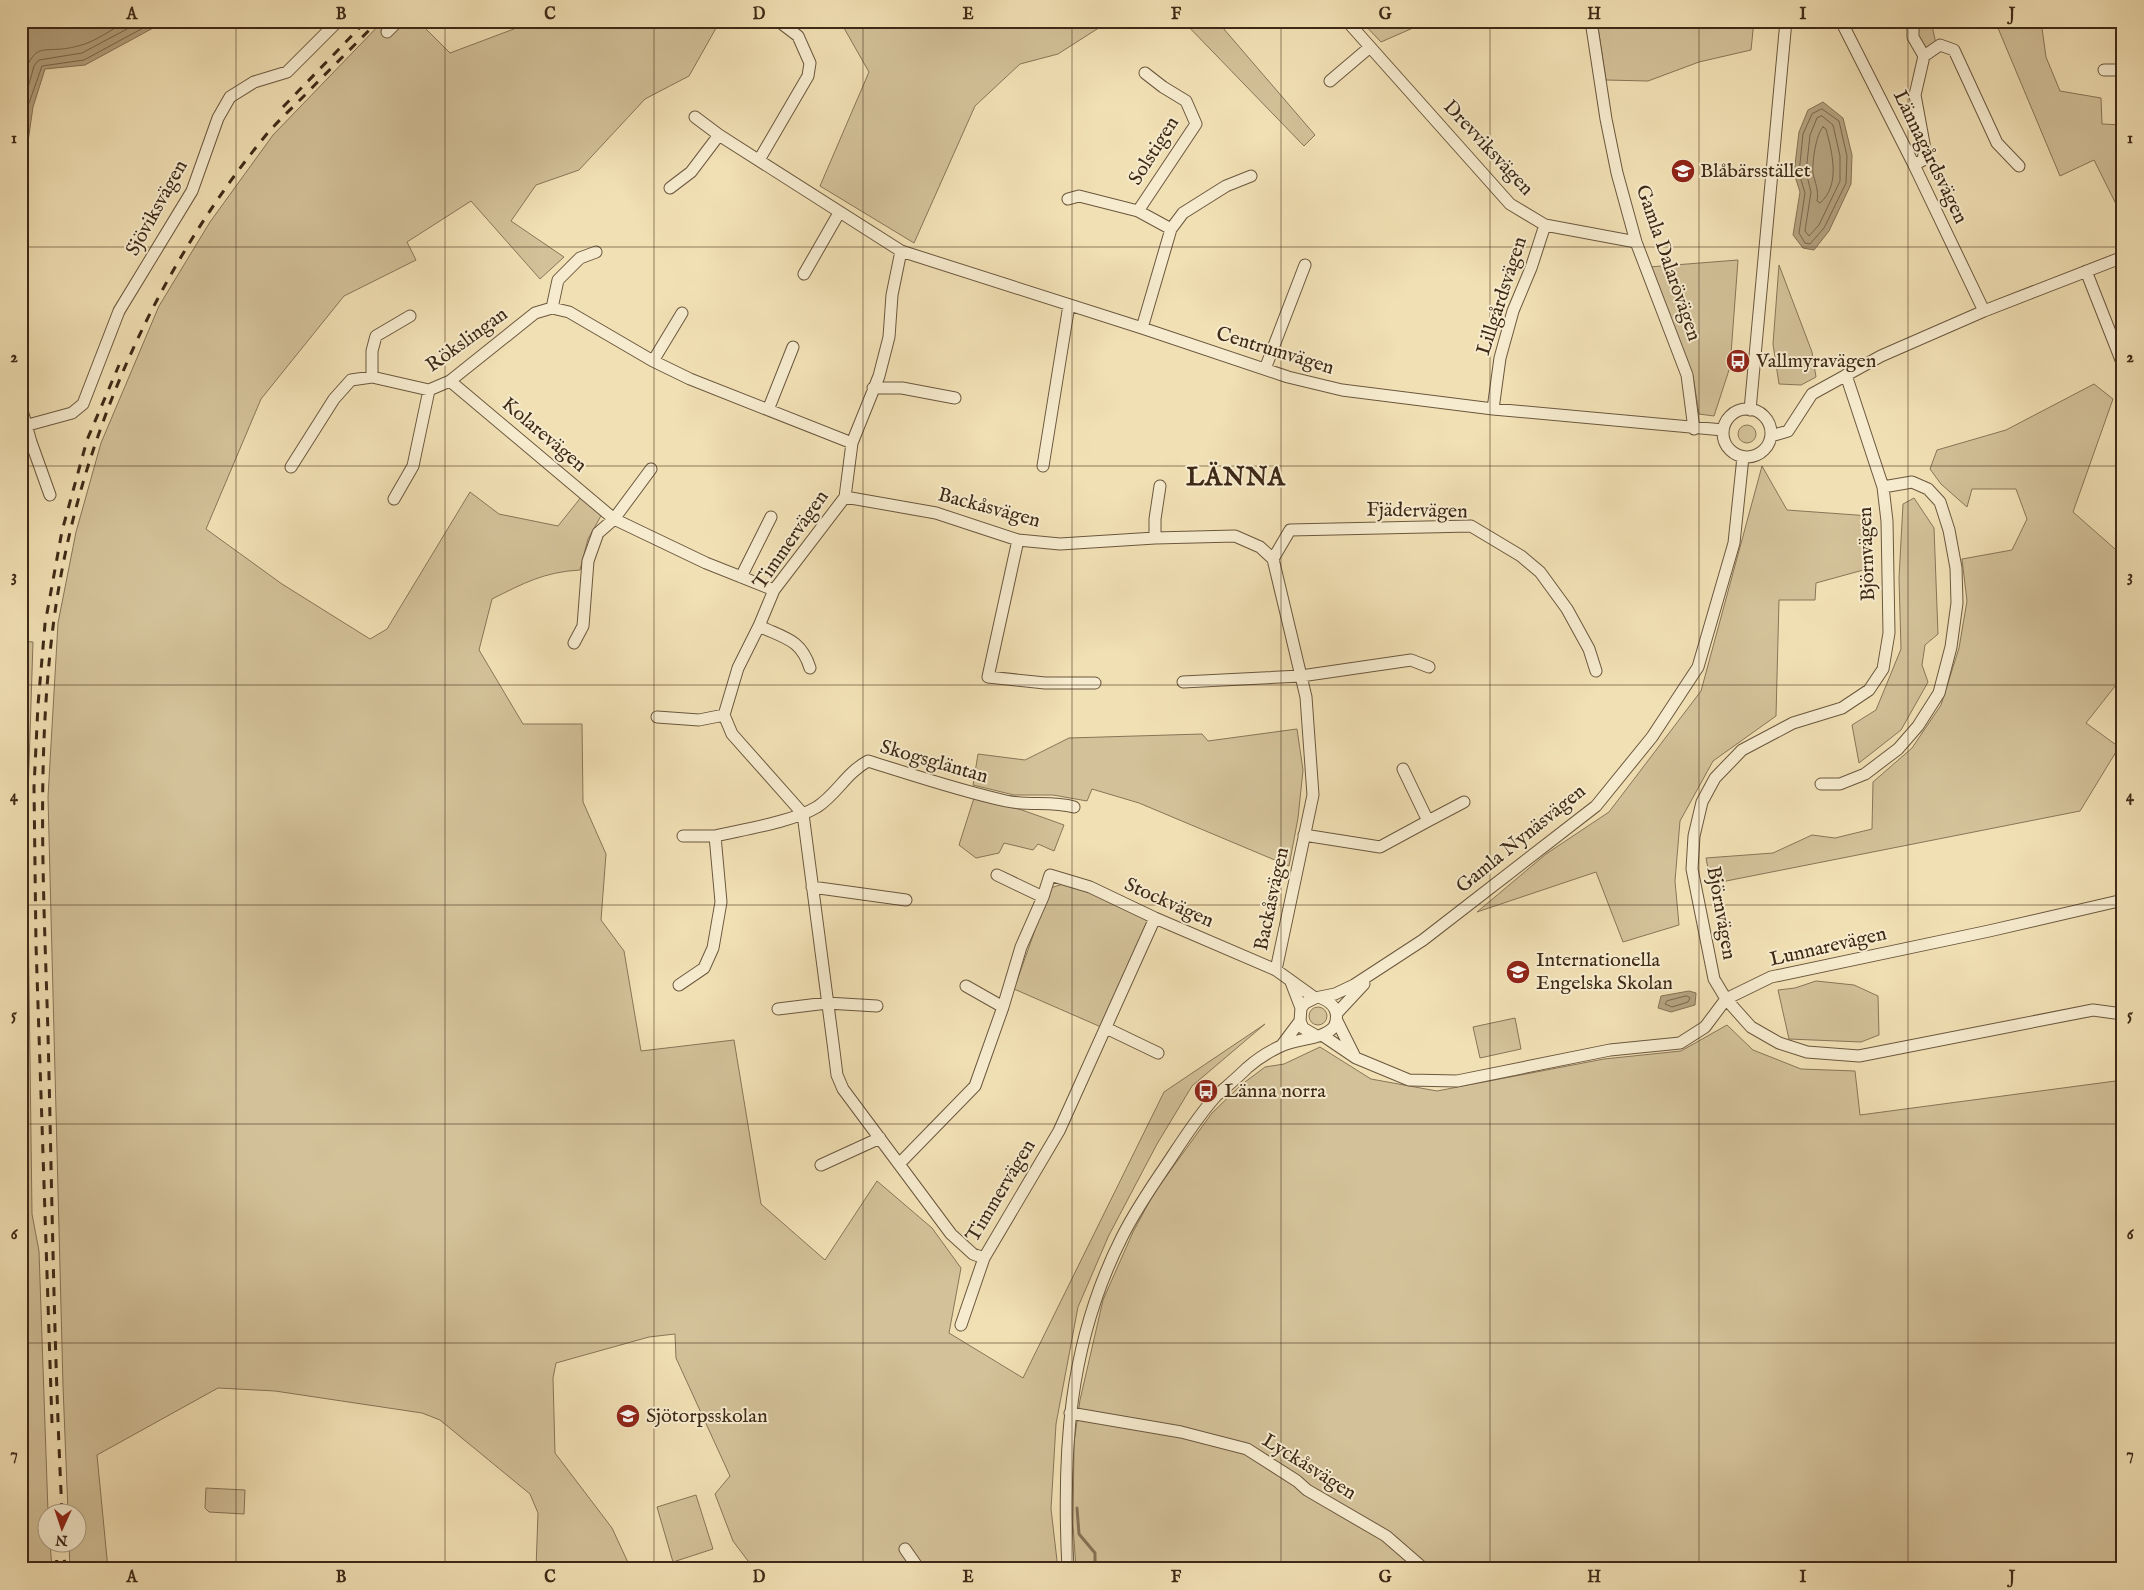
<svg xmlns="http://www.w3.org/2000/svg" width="2144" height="1590" viewBox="0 0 2144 1590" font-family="'IM FELL English',serif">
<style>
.green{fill:#d3c199;stroke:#887558}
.water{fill:#b4a27f;stroke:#857255}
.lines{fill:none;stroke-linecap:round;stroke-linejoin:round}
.shore{stroke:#79664b;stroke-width:1}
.stream{stroke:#857255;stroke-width:3}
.minor-casing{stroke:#6b573e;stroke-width:13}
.minor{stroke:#f6ebce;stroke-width:11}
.rail{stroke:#3e2917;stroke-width:3;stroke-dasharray:9 9;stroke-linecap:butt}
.grid{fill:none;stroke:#3e2917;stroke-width:1;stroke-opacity:0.55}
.labels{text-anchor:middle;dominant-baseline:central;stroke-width:4;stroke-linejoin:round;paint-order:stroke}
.street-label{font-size:20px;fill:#3e2917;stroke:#f6ebce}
.poi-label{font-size:20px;fill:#3e2917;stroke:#f6ebce;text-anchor:start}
.district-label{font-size:25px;font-weight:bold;letter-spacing:1px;fill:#3e2917;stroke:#f6ebce}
.neatline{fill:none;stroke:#3e2917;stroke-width:2}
.grid-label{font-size:16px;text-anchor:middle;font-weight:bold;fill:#3e2917}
</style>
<rect width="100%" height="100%" fill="#f1e0b4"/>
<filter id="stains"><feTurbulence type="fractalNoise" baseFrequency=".004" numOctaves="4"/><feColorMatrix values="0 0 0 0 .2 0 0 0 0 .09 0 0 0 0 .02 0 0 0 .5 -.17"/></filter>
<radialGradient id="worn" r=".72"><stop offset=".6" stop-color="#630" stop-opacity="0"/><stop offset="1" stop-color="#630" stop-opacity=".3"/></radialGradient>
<path class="green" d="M383 21H418L450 53 535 21H720L689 76 645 99 579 170 536 185 511 221 564 257 540 279 471 201 407 242 416 260 344 296 261 399 206 529 282 584 370 639 387 629 470 492 499 514 558 526 582 496 602 514 588 539 580 570C544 572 524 583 492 599L479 650 523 724H582L583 802 606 854 601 920 624 951 641 1051 734 1040 761 1204 825 1260 877 1181 932 1228 961 1268 949 1333 1023 1378 1164 1092 1265 1024 1192 1086 1157 1144 1109 1235 1078 1307 1056 1424 1051 1509 1058 1569H754L733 1541 715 1494 730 1476 676 1358 675 1334 649 1337 556 1363 553 1378 555 1453 612 1528 631 1569H536L538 1513 530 1494 440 1420 422 1413 275 1391 218 1388 97 1455 108 1569H70L69 1543 78 1542V1512H68L63 1386 48 797 58 623 76 532 101 443 159 306 210 222 273 135Z
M840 21H1116L1097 29 1058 54 1020 64 975 106 914 243 820 186 869 72Z
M1183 21H1217L1315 135 1304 146Z
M1361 21H1429L1381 42Z
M1597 21H1754L1751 50 1699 62 1648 81 1606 80Z
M1917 21H1931L1936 44 1925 51 1916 36Z
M1995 21H2041L2046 57 2060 91 2101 98 2102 124 2123 125V170L2116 204 2094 160 2060 176Z
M1738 260 1730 367 1714 416 1699 414 1693 376 1649 267Z
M1779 265 1812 352 1816 377 1801 385 1779 384 1773 344Z
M2094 384 2113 399 2073 512 2123 556V676L2086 723 2119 747 2080 811 1711 884 1706 858 1773 853 1812 835 1835 838 1872 829 1873 782 1912 748 1941 705 1959 648 1967 601 1962 559 2012 550 2027 519 2016 489H1972L1967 507 1941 484 1930 469 1937 450 2006 430Z
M1738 434a9 9 0 1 1 18 0a9 9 0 1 1-18 0Z
M1762 466 1787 510 1870 516 1867 569 1816 583 1815 600H1779L1776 716 1713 761 1680 821 1675 881 1679 925 1623 942 1596 872 1477 912 1546 854 1609 812 1701 691Z
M1914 498 1934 528 1938 634 1925 645 1922 665 1928 682 1901 730 1859 763 1852 725 1876 710 1901 649 1899 578 1903 504Z
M21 641 33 642 27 827 32 1214 39 1251 48 1512V1542L50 1543 52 1569H22L21 1563Z
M1297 729 1303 770 1298 818 1289 866 1139 803 1092 789 1087 801 1053 795H1014L973 785 978 754 1025 760 1069 738 1202 734 1208 741Z
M974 798 1022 810 1064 825 1054 851 1038 844 1033 850 1004 843 999 853 976 858 959 845Z
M1070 882 1151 920 1101 1027 1014 989 1050 888Z
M1816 981 1854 985 1878 996 1879 1035 1861 1042 1789 1039 1778 990 1795 988Z
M1309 1016a9 9 0 1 1 18 0a9 9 0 1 1-18 0Z
M1515 1018 1521 1049 1480 1058 1473 1027Z
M1727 1025 1753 1050 1801 1069 1855 1071 1860 1115 2123 1080V1569H1076L1073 1525 1074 1443 1080 1400 1103 1300 1133 1232 1154 1193 1212 1113 1241 1085 1265 1067 1284 1064 1320 1047 1371 1079 1437 1091 1604 1059 1681 1051Z
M206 1488 245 1490 244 1514 209 1512 205 1508Z
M696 1495 713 1549 673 1562 657 1507Z"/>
<path class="water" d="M21 21H166L85 65 45 69 33 107 21 190Z
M1823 102 1843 118 1852 155 1851 184 1829 231 1814 250 1803 248 1793 235 1800 192 1794 173 1799 132 1808 110Z
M1689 991 1696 993 1695 1005 1671 1012 1658 1008 1661 996Z"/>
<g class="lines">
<path class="shore" d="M21 83C36 36 41 56 78 46 93 43 113 29 126 21
M1822 109 1839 121 1847 156 1846 183 1824 228 1810 244 1805 243 1799 233 1805 193 1799 173 1803 134 1812 114Z
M21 113 34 66 39 60 82 53 142 21
M1822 116 1833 125 1840 156V181L1819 225 1809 236 1805 231 1811 192 1806 172 1810 135 1817 118Z
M1823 127 1826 129C1832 152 1841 185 1820 203L1817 201C1819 190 1815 183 1813 173 1812 162 1816 134 1823 127Z
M21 160 28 106 42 66 84 60 156 21
M1687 996 1690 998 1688 1002 1672 1007 1665 1004 1667 1001Z"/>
<path class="stream" d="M1077 1508 1079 1534 1095 1553V1569"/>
<g class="minor-casing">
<path id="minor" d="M1347 21 1510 204 1545 225 1636 242
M1591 21 1606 119 1617 173 1636 242 1687 375 1694 429
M1841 21 1914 165 1984 311
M1913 21V37L1924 56 1940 45 1954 50 1997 143 2019 166
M387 32 398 21
M2104 70H2123
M1330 81 1370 47
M695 117 719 135 901 251 1142 328 1288 377 1342 390 1493 409 1723 430
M759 160 808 76 810 63 798 36 781 23
M1914 165 1923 160 1925 149 1915 95 1924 56
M670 188 691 172 719 135
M1068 199 1079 196 1138 211 1196 124 1186 101 1163 87 1145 73
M1138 211 1171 229 1183 213 1226 186 1251 176
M901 251 892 295 889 337 879 376 852 443 845 497 774 590 759 626 738 668 724 715 732 734 803 814 833 1043 837 1075 843 1089 951 1234 973 1254 984 1258
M2086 271 2123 365
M804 274 839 213
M552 308 558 280 580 258 596 252
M1142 328 1171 229
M653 361 682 313
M1265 369 1305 265
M1846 375 1883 487 1887 521 1889 633 1883 669 1869 690 1842 708 1793 723 1742 750 1715 778 1702 802 1694 836 1692 869 1714 979 1726 999 1751 1027 1779 1043 1807 1052 1859 1056 2093 1010 2115 1013
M372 377V351L376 336 410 316
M450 381 614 519 706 563 774 590
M873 388H902L955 398
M21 407 31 442 50 495
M1493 409 1500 358 1513 311 1531 268 1545 225
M1723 433a24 24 0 1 1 48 0a24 24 0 1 1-48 0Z
M768 410 793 347
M1750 410 1786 21
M28 425 72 413 83 404 119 311 192 191 218 118 230 97 254 82 287 72 338 21
M1771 436 1788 431 1812 394 1881 356 1984 311 2123 257
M1043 466 1069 305
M291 467 334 399 351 380 372 377 429 390 450 381 535 313 552 308 569 312 653 361 690 379 852 443
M845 497 936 513 1018 540 1060 544 1155 538 1235 536 1260 547 1273 559 1306 697 1313 795 1276 970
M394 499 413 466 429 390
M1155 538V519L1160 486
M1018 540 988 677 1045 683H1095
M1273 559 1290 530 1471 526 1521 556 1540 572 1567 609 1589 649 1596 671
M741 577 771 517
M759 626C784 638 801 639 810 668
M574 643 583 626 588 561 598 533 614 519 651 469
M1183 682 1301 676 1411 660 1429 667
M657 717 699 720 724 715
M1821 784H1840L1865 774 1898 749 1918 726 1939 693 1951 647 1957 603 1956 568 1949 530 1940 502 1928 489 1912 482 1883 487
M1428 821 1464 802
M1304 835 1380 847 1428 821 1403 769
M715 836C745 829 792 822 817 807 837 794 846 773 868 761 913 775 960 791 1006 801 1029 806 1051 801 1074 807
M997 875 1043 897
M812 887 906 900
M1291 982 1301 1008
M679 985 704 968 713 948 721 902 715 836H683
M966 986 1003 1007
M778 1009 827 1003 877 1006
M1337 1013 1364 984
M1337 1021 1355 1057
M1106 1028 1158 1053
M1315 1035 1303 1028 1300 1021 1301 1008 1305 1003 1315 998 1335 994 1354 985 1423 940 1596 806 1652 737 1698 667 1734 543 1743 457
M1322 1035 1356 1058 1409 1080 1457 1081 1610 1050 1680 1043 1705 1027 1726 999 1771 977 1989 931 2123 900
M1282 1045 1300 1021
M899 1164 975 1086 1003 1007 1021 947 1043 897 1050 875 1090 887 1155 918 1276 970 1315 998
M821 1165 880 1138
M961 1325 984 1258 1059 1131 1155 918
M1070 1413 1181 1432 1247 1449 1297 1481 1307 1490 1386 1536 1424 1569
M905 1549 919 1569
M1068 1569C1062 1452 1068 1344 1122 1237 1134 1213 1150 1189 1165 1167 1181 1143 1197 1117 1216 1096 1226 1087 1237 1078 1247 1068 1256 1060 1270 1051 1281 1046 1298 1038 1322 1040 1334 1027 1340 1014 1335 1003 1321 998"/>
</g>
<use href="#minor" class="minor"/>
<path class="rail" d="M283 107 366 21
M52 1423 36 945 34 787 38 705 45 624 62 531 87 440 119 365
M62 1512C54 1353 52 1193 48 1034 44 898 36 762 53 627 75 449 153 273 266 135 278 121 292 108 305 95 329 70 354 46 378 21
M56 1542 57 1569
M63 1542 65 1569"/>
</g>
<path class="grid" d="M236 21V1569M445 21V1569M654 21V1569M863 21V1569M1072 21V1569M1281 21V1569M1490 21V1569M1699 21V1569M1908 21V1569M21 247H2123M21 466H2123M21 685H2123M21 905H2123M21 1124H2123M21 1343H2123"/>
<defs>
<g id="school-disc" transform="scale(1.25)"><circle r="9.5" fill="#8f2418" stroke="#f6ebce"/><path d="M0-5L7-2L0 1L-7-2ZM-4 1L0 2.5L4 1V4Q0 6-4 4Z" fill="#fff"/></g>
<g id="bus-disc" transform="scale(1.25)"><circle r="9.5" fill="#8f2418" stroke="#f6ebce"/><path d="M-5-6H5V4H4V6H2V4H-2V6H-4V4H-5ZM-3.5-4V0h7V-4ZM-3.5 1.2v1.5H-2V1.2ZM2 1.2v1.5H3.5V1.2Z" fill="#fff"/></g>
</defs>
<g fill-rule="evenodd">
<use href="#school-disc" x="1683" y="171"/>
<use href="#bus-disc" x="1738" y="361"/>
<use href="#school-disc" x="1518" y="972"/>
<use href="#bus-disc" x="1206" y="1091"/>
<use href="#school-disc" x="628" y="1416"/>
</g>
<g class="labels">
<g class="street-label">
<text transform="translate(1488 148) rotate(47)">Drevviksvägen</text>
<text transform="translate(1154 151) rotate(-58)">Solstigen</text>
<text transform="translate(1930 157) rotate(64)">Lännagårdsvägen</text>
<text transform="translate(157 208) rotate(-61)">Sjöviksvägen</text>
<text transform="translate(1668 263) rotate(71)">Gamla Dalarövägen</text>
<text transform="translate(1502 296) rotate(-72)">Lillgårdsvägen</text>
<text transform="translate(467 340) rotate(-36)">Rökslingan</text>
<text transform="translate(1275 351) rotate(17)">Centrumvägen</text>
<text transform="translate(544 435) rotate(40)">Kolarevägen</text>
<text transform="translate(989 508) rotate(15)">Backåsvägen</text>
<text transform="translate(1417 511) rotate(1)">Fjädervägen</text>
<text transform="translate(791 540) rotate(-55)">Timmervägen</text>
<text transform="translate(1867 554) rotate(-92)">Björnvägen</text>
<text transform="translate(934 762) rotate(16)">Skogsgläntan</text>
<text transform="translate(1521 839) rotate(-39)">Gamla Nynäsvägen</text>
<text transform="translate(1272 899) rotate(-78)">Backåsvägen</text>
<text transform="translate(1169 903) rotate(24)">Stockvägen</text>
<text transform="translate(1721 913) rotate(80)">Björnvägen</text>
<text transform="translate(1828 947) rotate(-13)">Lunnarevägen</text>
<text transform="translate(1001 1191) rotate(-59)">Timmervägen</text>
<text transform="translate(1309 1467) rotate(32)">Lyckåsvägen</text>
</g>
<g class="poi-label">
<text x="1700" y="171">Blåbärsstället</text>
<text x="1756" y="361">Vallmyravägen</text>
<text x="1536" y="960">Internationella<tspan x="1536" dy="23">Engelska Skolan</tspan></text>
<text x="1224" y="1091">Länna norra</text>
<text x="646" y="1416">Sjötorpsskolan</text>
</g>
<g class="district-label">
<text x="1236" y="478">LÄNNA</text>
</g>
</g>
<rect width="2144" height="1590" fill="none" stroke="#f1e0b4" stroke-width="55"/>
<g transform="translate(62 1528) rotate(183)"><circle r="24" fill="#f6ebce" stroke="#ac9d85"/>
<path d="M0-4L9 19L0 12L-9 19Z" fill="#8f2418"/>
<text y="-8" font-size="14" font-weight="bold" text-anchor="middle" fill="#3e2917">N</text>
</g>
<rect x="28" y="28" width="2088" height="1534" class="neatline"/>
<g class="grid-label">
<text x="132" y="19">A</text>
<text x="341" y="19">B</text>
<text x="550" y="19">C</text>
<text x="759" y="19">D</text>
<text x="968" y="19">E</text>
<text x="1176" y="19">F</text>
<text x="1385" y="19">G</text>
<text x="1594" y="19">H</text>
<text x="1803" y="19">I</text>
<text x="2012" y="19">J</text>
<text x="14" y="143">1</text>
<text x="2130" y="143">1</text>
<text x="14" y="362">2</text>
<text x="2130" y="362">2</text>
<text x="14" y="581">3</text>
<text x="2130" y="581">3</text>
<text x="14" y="801">4</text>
<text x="2130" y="801">4</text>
<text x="14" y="1020">5</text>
<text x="2130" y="1020">5</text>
<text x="14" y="1239">6</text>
<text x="2130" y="1239">6</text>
<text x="14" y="1459">7</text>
<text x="2130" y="1459">7</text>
<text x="132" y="1582">A</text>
<text x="341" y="1582">B</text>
<text x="550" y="1582">C</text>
<text x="759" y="1582">D</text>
<text x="968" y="1582">E</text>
<text x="1176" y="1582">F</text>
<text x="1385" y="1582">G</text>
<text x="1594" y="1582">H</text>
<text x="1803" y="1582">I</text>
<text x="2012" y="1582">J</text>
</g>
<rect width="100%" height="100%" filter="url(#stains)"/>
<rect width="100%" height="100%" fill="url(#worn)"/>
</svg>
